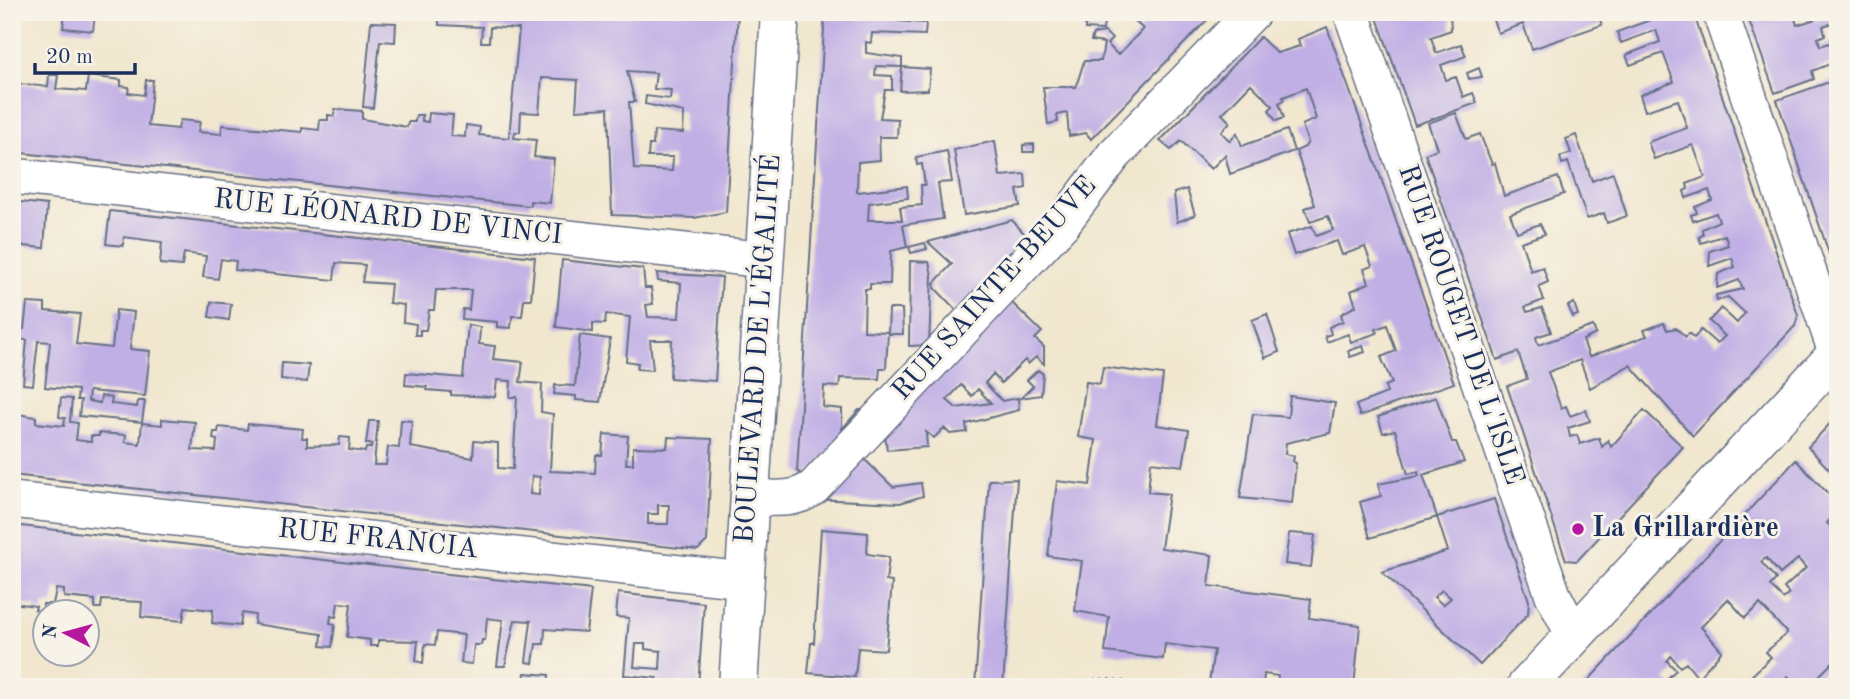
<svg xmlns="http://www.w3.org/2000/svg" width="1850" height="699" viewBox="0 0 1850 699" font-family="'Old Standard TT',serif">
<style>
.building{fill:#c0afe5;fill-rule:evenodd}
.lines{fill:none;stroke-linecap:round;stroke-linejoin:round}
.minor-casing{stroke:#666f86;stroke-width:38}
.major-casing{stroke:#666f86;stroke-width:41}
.path{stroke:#666f86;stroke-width:4.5;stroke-dasharray:2 5;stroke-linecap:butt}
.minor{stroke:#fff;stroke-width:35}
.major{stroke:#fff;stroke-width:38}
.poi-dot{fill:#b5179e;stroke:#f7f3e8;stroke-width:2.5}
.labels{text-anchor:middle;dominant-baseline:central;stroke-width:6;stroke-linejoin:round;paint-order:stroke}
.street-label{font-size:28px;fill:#1b2f5e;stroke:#f7f3e8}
.poi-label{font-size:28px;font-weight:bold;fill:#1b2f5e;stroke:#f7f3e8;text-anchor:start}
</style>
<rect width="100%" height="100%" fill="#f7f3e8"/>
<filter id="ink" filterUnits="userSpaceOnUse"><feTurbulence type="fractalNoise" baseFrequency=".0143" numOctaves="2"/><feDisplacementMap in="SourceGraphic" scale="14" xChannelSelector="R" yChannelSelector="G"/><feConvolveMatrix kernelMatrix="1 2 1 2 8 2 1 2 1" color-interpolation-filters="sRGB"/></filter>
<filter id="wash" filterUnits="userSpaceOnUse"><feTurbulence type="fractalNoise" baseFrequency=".00686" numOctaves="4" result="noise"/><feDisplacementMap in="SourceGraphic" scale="28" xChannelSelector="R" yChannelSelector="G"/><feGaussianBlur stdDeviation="1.57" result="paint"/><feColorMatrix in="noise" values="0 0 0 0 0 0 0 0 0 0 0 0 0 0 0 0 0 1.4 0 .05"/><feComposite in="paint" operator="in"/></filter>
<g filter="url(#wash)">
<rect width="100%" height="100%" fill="#f1e7cf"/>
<g id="blocks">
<path class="building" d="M426 12H738L726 212 694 218 612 215 608 108 576 110 578 80 542 78 539 113 521 112 520 132H515L514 138 536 140 534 157 554 159 550 203 530 201V206L12 152V83L48 87 49 75H58L56 89 86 91 88 76 121 80V86L129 87 128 93 144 95 146 80H153L148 126 178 129 180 120 200 122 198 132 221 134 222 125 302 132V128L319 130 320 120H328V115L334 116 335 109 362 111V119L407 127 408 122H415L416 115H422V121L428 122 429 113 453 115 451 136 465 137 466 125 480 127 479 135 509 138 519 29 490 27 489 42H481L482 27 439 25V15ZM627 71 656 73 654 89 671 90 670 99 646 96 645 104 684 112 683 133 654 131 653 145H649L648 157H673L672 171 634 169 629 102H635Z
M825 12H886L898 16 897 21 926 23 925 35 872 33 871 43 866 42V53L902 58V67L930 69 928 90 900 91 902 67 876 66 875 75 892 76V90H885L880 118 898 119 897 137H879L880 160 858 162 857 192 907 186 908 198 869 203 868 220H902L900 207 922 205 921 185H925L922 164 917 165 916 157 947 151 952 182 938 183 943 219 903 225 907 247 891 251 890 284H870V289H865L864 331 888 332 886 368H880L879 379 840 378 839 387 824 386 823 407 842 409V429L859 410H868L806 477 797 471Z
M1133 12 1145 15 1148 12H1215L1091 139 1086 133 1069 136 1067 113 1057 115 1058 122 1048 124 1043 87H1076L1084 61H1101L1104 43 1091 41 1093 34 1105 32 1112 39 1107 44 1118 55 1143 29 1134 20 1137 17Z
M1375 12H1450L1451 30 1431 37 1436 53 1461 44 1466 56 1441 65 1446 80 1456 77 1463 97 1473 93 1477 103 1415 125Z
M1490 12H1533L1535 17 1549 12H1597L1602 25 1532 49 1523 24 1498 33Z
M1650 12H1693L1798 315 1795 326 1693 436 1630 365 1590 388 1580 360 1548 372 1561 408 1566 406 1570 416 1586 410 1590 421 1568 428 1570 437 1577 435 1580 444 1599 438 1602 447 1608 440 1611 447 1644 410 1683 447 1577 561 1566 560 1507 386 1527 379 1518 352 1497 360 1425 154 1437 149 1428 123 1456 113 1466 139 1480 134 1492 164 1495 163 1504 196 1558 177 1564 194 1510 214 1517 232 1540 224 1545 234 1521 242 1531 271 1543 267 1548 282 1539 286 1544 300 1525 307 1527 312 1542 308 1547 320 1551 332 1536 337 1538 345 1593 326 1596 334 1583 340 1589 357 1647 336 1644 330 1664 323 1667 330 1676 328 1686 337 1689 333 1694 338 1701 330 1717 344 1725 336 1709 321 1721 308 1737 323 1745 313 1728 297 1717 301 1716 295 1743 289 1739 280 1717 288 1718 274 1735 267 1732 258 1709 266 1710 251 1728 245 1725 235 1701 243 1699 237 1703 235 1702 229 1719 221 1716 213 1693 221 1691 215 1697 213 1695 207 1712 200 1709 190 1686 198 1684 191 1688 189 1687 184 1705 177 1693 145 1654 159 1648 142 1687 128 1678 100 1645 111 1640 95 1674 82 1663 53 1630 65 1626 55 1660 42 1656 30 1621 43 1617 32 1653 19Z
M1746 12H1793L1797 25 1838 12V27L1836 22 1823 26 1825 35 1818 38 1820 46 1833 42 1838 61 1812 71 1814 79 1775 93Z
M65 13H95L93 31 63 28Z
M1086 13 1105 15 1103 30 1085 29Z
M371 22 396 23 395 42 380 41 373 108 363 107Z
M1327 27 1454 383 1360 416 1356 405 1387 393 1385 386 1392 383 1381 357 1396 351 1387 325 1376 329 1377 333 1351 342 1348 334 1327 342 1325 336 1331 334 1329 327 1343 321 1341 314 1356 306 1351 291 1369 283 1364 269 1372 266 1365 247 1342 255 1337 241 1294 255 1287 234 1312 226 1316 236 1333 230 1328 216 1310 222 1305 208 1315 205 1296 151 1305 147 1308 142 1302 125 1316 119 1306 88 1283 97 1284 100 1279 103 1284 118 1276 121 1269 110 1273 106 1251 84 1222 114 1230 122 1221 132 1230 141 1237 133 1242 146 1287 130 1294 151 1267 161 1230 174 1225 155 1211 169 1181 141 1171 150 1160 141 1260 37 1277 53 1300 46 1298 39Z
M1479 68 1482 77 1469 79 1467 73Z
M1838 79V277H1837L1777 100Z
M1576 135 1592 181 1613 173 1627 216 1607 223 1604 213 1587 219 1568 162 1562 164 1560 157 1571 153 1566 139Z
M995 141 1000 176 1025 174 1026 188 1017 190 1020 206 964 215 954 150Z
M1034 144V152H1023V145Z
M1187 189 1195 215 1177 222 1174 193Z
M12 201 47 205 44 248 12 245Z
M110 211 535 257 531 299H524L522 316H512L511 328 497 327V322L462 319 463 309 469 310 471 290H436L434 310H429L426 330H420V335H415L416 324 403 322 404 305 389 303 391 284 362 282 365 265 336 263 334 280 235 270 236 261 221 259 218 279 203 277 206 256 184 253 182 266 160 264 162 242 124 237 123 246 106 244Z
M1012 220 1032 242 960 314 935 288 934 283 952 264 928 242Z
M925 243 927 249 911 253 909 247Z
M562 260 643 269 645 288H651L653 304 646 305 648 317 679 318 681 283 658 281 657 273 722 277 715 381 670 378 672 340H650L653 370 637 369 638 363 626 361 630 317 606 314 605 324 593 323V332L556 327Z
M910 261 929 262 932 275 929 345 909 346Z
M1008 299 1042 332 1035 339 1044 347V364L1036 357 1028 364 1025 360 1001 383 993 374 985 383 1002 401 1018 398 1019 410 966 424 967 432 950 434 944 428 934 438 926 432 927 447 887 450 884 427ZM961 385 972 396 978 389 991 403 956 408 947 400Z
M211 302 231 304 229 320 209 317Z
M27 303 45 304V311L80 314 76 344 112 348 116 310 134 312 130 349 150 351 145 396 89 391 88 401 100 403 101 396 112 398 111 404 137 407 138 401H145L142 422 79 416 81 400H77L78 390 45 387 50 342 38 341 33 385 23 384 27 340 12 339V328L24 329Z
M1574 303 1578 315 1573 317 1568 306Z
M889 309H902L903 334H888Z
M1267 314 1279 352 1265 358 1252 320Z
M468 325 480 327 479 344 495 346 493 359 523 362 520 382 542 384 541 412 553 414 550 471 595 473 596 455H602L604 434 628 436 626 464H633V447L667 448 668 437 712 439 707 541 698 550 12 475V421L16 422 17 414 36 417V423L64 426 65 418 59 417 61 398 72 399 70 422 78 423 76 440 91 442V436H99V433L126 435 125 442 140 444 142 423 162 425V419L195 422 192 450 216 451 217 440 213 439 214 432H218L219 427 247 430 248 424 303 429 302 438H307V446L339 445 340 437 350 438 349 450 365 452 366 448H371L372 444H366L369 421H378L374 465H386L388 447 399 448 401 420 412 421 410 447 473 458 474 441 498 443V468L513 469 517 397H510L511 381 497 380 495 397 451 395V392L427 390V387L405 385 406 373 463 378ZM532 476 540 477 539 495 530 494ZM658 505H669L668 524H648V514H658Z
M580 335 610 339 600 402 576 400V396L554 394 555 385 575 386Z
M1363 346 1365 352 1350 357 1348 351Z
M282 363 309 365 307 382 281 379Z
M1103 367 1163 375 1157 425 1189 430 1183 466 1151 462 1148 492 1169 494 1161 548 1212 555 1209 586 1311 599 1309 618 1360 625 1354 687H1277L1278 676 1264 674 1263 687 1209 683 1214 650 1165 644 1163 659 1105 652 1109 617 1075 611 1082 561 1048 556 1057 481 1090 485 1096 440 1078 437 1086 382 1100 384Z
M1038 370 1043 374 1041 395 1021 398 1033 386 1027 380Z
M1290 396 1335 403 1330 433 1286 443 1285 454 1294 456 1293 462 1296 463 1292 503 1240 498 1253 414 1288 417Z
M1436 397 1452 442H1456L1464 462 1423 475 1437 517 1370 538 1360 502 1381 496 1378 484 1419 476 1418 472 1408 474 1395 430 1383 433 1378 417Z
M1838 415V479L1808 447Z
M859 454 893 487 921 483 923 496 900 503 815 499Z
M1796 460 1838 504V511L1827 523 1838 534V657L1808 687H1798L1788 676 1774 687H1740L1771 657 1766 652 1787 633 1760 604 1745 618 1728 599 1701 627 1722 651 1698 678 1686 663 1680 667 1671 656 1667 661 1676 670 1666 680 1673 687H1582ZM1766 558 1780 574 1798 559 1806 568 1784 588 1789 594 1783 599 1770 586 1776 579 1761 562Z
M1017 479 1003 687H975L989 480Z
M1494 499 1529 601 1528 614 1480 665 1382 572 1448 551 1437 517ZM1442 590 1451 598 1443 605 1434 597Z
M12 525 591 590 586 632 545 629 544 644H536L533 663 526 662 531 621 515 620 505 666H497L503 620 487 618 485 640H482L481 645H474L472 664 461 663 464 635 437 632 435 645 425 644 423 663 416 661 418 641 378 640V646H370V640L347 637 351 604 338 603 336 617 331 616 330 623 335 624 332 647 321 646 322 634 254 624 255 615 242 613 240 626 212 623 213 610 185 607 183 621 141 617 142 602 102 600 101 608H95V600L64 597V590L56 589 53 604H43V611L35 610 36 606 13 603Z
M821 529 868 533 867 554 889 557 886 581 892 582 886 650 858 648 855 677 808 673 811 643H814Z
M1289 533 1315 535 1311 567 1285 564Z
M618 593 704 603 698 687H657V678L624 675 629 618 616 617ZM636 644H645V649L661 651 660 669 634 667Z
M525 673 549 675 548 686 523 687Z"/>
</g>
</g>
<g filter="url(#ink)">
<use href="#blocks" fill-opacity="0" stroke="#666f86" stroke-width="2"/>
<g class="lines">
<g class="minor-casing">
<path id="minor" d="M1351 12 1553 595 1574 636
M1720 12 1837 355
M12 176 765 260
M749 497C773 498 795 502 814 487L1062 224 1114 155 1253 12
M12 500 744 580"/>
</g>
<g class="major-casing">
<path id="major" d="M738 687 780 12
M1526 687 1838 353"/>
</g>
<path class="path" d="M1060 687C1088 677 1115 678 1143 687"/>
<use href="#minor" class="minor"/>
<use href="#major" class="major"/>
</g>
</g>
<circle class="poi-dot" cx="1578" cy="529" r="7"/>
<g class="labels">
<g class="street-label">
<text transform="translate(388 218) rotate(6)">RUE LÉONARD DE VINCI</text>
<text transform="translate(995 289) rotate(-48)">RUE SAINTE-BEUVE</text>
<text transform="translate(1460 325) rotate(71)">RUE ROUGET DE L'ISLE</text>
<text transform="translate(759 349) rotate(-86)">BOULEVARD DE L'ÉGALITÉ</text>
<text transform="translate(378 540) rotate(6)">RUE FRANCIA</text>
</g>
<g class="poi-label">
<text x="1592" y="529">La Grillardière</text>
</g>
</g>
<rect width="1850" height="699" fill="none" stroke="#f7f3e8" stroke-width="42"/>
<g transform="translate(66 633) rotate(276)"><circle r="33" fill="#f7f3e8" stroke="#9fa5b1" stroke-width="2"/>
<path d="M0-5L12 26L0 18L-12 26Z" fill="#b5179e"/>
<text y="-10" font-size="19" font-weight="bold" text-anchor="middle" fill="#1b2f5e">N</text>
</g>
<path d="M35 63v10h100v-10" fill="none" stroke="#1b2f5e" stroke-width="3.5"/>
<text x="46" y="63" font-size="21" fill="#1b2f5e" stroke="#f7f3e8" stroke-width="5" paint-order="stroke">20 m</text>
</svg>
